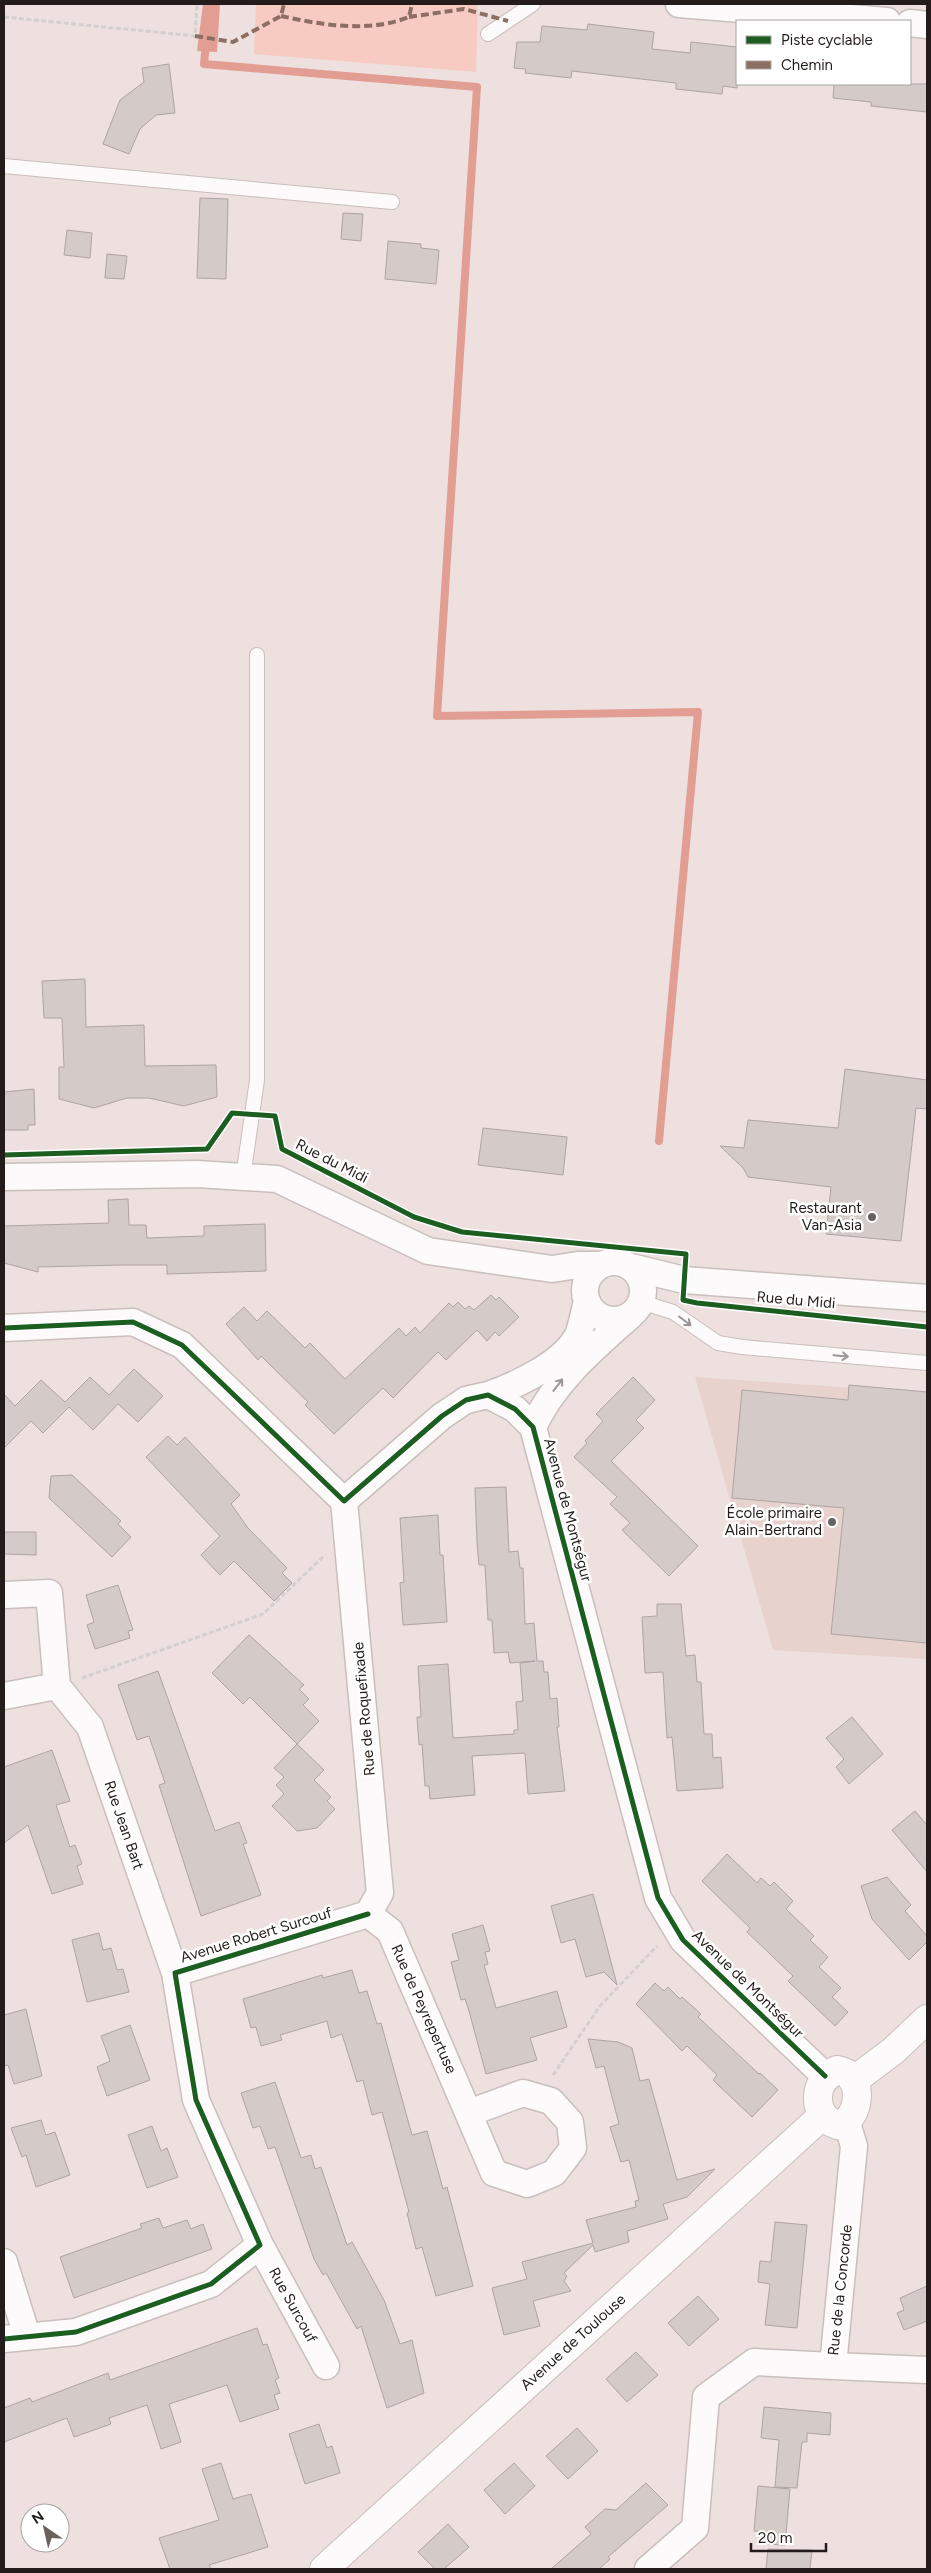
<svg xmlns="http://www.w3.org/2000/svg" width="931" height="2573" viewBox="0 0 931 2573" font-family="Figtree,sans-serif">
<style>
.built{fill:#e8d2cd}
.green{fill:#f7cbc2}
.water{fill:#e29e92}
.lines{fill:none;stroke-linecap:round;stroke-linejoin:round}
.stream{stroke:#e29e92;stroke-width:8}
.building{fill:#d4cac8;stroke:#aea4a3}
.service-casing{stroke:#c9bfbd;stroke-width:16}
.minor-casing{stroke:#c9bfbd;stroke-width:29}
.tertiary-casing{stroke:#c9bfbd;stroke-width:30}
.path{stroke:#d4d0cf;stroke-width:3;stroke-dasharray:5 2.5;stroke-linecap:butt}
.service{stroke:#fcfafa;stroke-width:14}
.minor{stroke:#fcfafa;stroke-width:26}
.tertiary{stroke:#fcfafa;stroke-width:28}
.quiet{stroke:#8d6e63;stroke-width:4;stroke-dasharray:8 4;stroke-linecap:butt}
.cycleway-casing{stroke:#fff;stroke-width:8}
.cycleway{stroke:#1b5e20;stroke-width:5}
.oneway{stroke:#9b9695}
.poi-dot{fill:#6a615f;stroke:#fff;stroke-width:2}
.labels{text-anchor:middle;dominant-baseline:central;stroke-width:5;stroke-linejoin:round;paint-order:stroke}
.street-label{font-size:15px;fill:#241c1a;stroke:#fff}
.poi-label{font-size:15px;fill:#241c1a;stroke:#fff;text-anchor:end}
</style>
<rect width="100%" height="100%" fill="#ede0de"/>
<path class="built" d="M695 1377 927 1393V1659L773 1650Z"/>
<path class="green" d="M256 4H478L476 72 254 54Z"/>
<path class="water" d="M203 4H220L217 52 197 51Z"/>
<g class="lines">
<path class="stream" d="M206 43 204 64 477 87 437 716 698 712 659 1141"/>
</g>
<path class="building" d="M588 24 654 32 652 49 690 53 691 42 737 47V88L723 86 722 94 676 89V83L572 71 571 78 525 73 526 69 514 68 517 42H540L542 26 587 30Z
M169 64 175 113 156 115 140 129 129 154 103 144 120 100 144 82 142 68Z
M834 84H927V112L871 106V102L833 98Z
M200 198 228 199 226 279 197 278Z
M343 213 363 214 361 241 341 239Z
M67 230 92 233 90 258 64 255Z
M388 241 421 244V248L439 250 436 284 385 279Z
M107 254 127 256 124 279 105 278Z
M85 979 86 1027 144 1025 145 1066 216 1065 217 1097 184 1106 149 1098H127L94 1108 59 1099V1067H64L62 1018H44L42 981Z
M845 1069 927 1080V1109L916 1108 901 1241 826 1234 831 1187 748 1177 743 1168 720 1146 744 1148 748 1120 838 1128Z
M34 1089 35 1125H28V1130H4V1092Z
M483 1128 567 1137 563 1175 478 1165Z
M128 1199 129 1225H146L147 1238 204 1236V1226L265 1224 266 1271 167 1274V1265H122L38 1267V1272L4 1263V1226L109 1223 108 1200Z
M491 1295 496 1300 499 1297 519 1317 499 1336 495 1332 487 1341 477 1330 446 1360 438 1352 393 1398 383 1388 334 1434 305 1405 308 1402 261 1356 258 1360 226 1324 244 1307 257 1321 267 1311 305 1348 310 1343 345 1379 399 1328 406 1336 415 1327 420 1333 449 1303 453 1307 458 1302 465 1309 469 1306 474 1310Z
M134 1369 163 1396 138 1422 118 1404 93 1430 69 1407 43 1433 31 1421 4 1448V1394L15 1406 41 1380 65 1402 90 1377 109 1395Z
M633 1377 655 1400 636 1420 644 1428 611 1461 698 1546 669 1576 622 1530 630 1523 610 1504 617 1497 574 1457 587 1443 585 1441 603 1421 596 1414Z
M849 1385 927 1392V1643L831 1634 844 1508 732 1498 742 1390 848 1400Z
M168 1436 177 1445 185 1437 240 1495 231 1504 248 1528 287 1568 282 1573 292 1583 274 1601 234 1561 220 1575 201 1555 220 1536 146 1457Z
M72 1475 121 1521 118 1524 131 1537 112 1557 49 1498 51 1476Z
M506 1487 509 1552 518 1551 520 1568H523L525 1624 534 1623 537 1661H543L544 1672H548L550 1699 557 1698 559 1727H557L565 1791 528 1794 525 1753 472 1756 475 1795 430 1799 429 1786H425L422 1744 419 1745 417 1717H421L418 1666 448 1664 453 1738 514 1734V1730H518L516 1702 523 1701 520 1663 535 1661 510 1663 508 1652 494 1653 492 1620H488L485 1565H479L477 1542 475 1488Z
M438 1515 440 1555H443L447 1622 403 1625 400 1583 404 1582 400 1518Z
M4 1532H36V1555L4 1554Z
M118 1585 133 1630 128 1631 130 1638 95 1649 87 1625 94 1622 86 1595Z
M657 1604H681L686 1656 695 1655 697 1682H701L704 1734H712L713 1758 721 1757 723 1788 677 1791 672 1737 667 1738 663 1672 645 1673 642 1617 657 1616Z
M249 1635 304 1685 299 1689 309 1699 303 1705 319 1721 297 1744 250 1697 243 1704 212 1673Z
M158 1671 215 1831 239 1822 247 1843 243 1844 261 1895 201 1916 159 1785 165 1783 149 1736 137 1740 118 1685Z
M852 1717 883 1754 849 1784 836 1767 844 1759 826 1738Z
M297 1744 324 1770 314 1780 331 1797 327 1801 335 1809 317 1828 297 1831 272 1806 284 1794 276 1785 284 1777 274 1768Z
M52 1750 70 1801 56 1805 70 1847 75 1845 82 1864 77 1866 83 1884 52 1894 28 1825 4 1843V1767Z
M915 1811 927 1825V1872L892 1830Z
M727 1854 757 1883 761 1878 770 1886 774 1882 793 1901 786 1909 814 1936 810 1940 828 1957 819 1967 841 1988 832 1997 848 2012 835 2026 788 1981 793 1976 747 1932 750 1928 702 1881Z
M887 1877 911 1905 905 1911 927 1936V1942L909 1960 872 1919 861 1886Z
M593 1894 604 1935 617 1985 604 1972 586 1977 575 1939 561 1943 551 1906Z
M483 1925 490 1951 485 1952 488 1964 484 1965 496 2008 557 1991 567 2027 530 2038 537 2060 486 2074 469 2011 465 1999 461 2000 451 1962 459 1960 452 1934Z
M99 1933 103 1950 111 1948 117 1970 123 1969 129 1992 87 2002 72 1940Z
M352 1970 359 1993 367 1991 377 2024 381 2023 412 2135 427 2131 443 2189 447 2187 473 2286 436 2296 422 2247 416 2249 407 2213 409 2212 382 2112 372 2115 363 2080 357 2082 342 2034 331 2038 327 2021 280 2035 282 2040 261 2046 256 2027 251 2028 243 1999 322 1975 323 1978Z
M655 1983 664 1991 668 1987 680 1999 682 1997 701 2014 698 2017 759 2074 760 2073 778 2090 752 2117 713 2080 717 2075 687 2046 682 2051 636 2004Z
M26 2009 42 2076 14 2084 8 2065 4 2066V2015Z
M130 2025 150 2080 107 2096 97 2067 110 2061 101 2036Z
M588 2039 618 2042 632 2048 640 2081 649 2079 677 2180 715 2169 687 2197 663 2204 668 2219 627 2231 629 2242 595 2252 593 2245 564 2273 567 2276 564 2281 571 2291 533 2301 540 2326 504 2335 492 2288 527 2279 522 2262 593 2243 586 2220 636 2207 635 2201 639 2200 629 2160 621 2162 610 2127 619 2124 604 2066 596 2068Z
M275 2082 301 2158 311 2155 315 2169 321 2167 347 2245 352 2242 384 2300 400 2344 412 2340 424 2393 387 2408 361 2326 357 2329 326 2273 323 2275 314 2259 275 2147 268 2149 260 2126 253 2128 241 2093Z
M41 2120 46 2135 55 2132 70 2175 36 2187 26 2155 22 2157 11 2128Z
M152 2126 161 2151 167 2148 178 2177 147 2188 128 2135Z
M159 2218 163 2228 187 2220 191 2229 203 2224 212 2249 74 2298 60 2257 142 2228 140 2224Z
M775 2222 807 2225 797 2328 765 2325 770 2284 758 2282 760 2261 771 2262Z
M927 2286V2321L904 2330 897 2313 904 2310 900 2298Z
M698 2296 719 2319 689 2346 668 2323Z
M257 2328 263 2345 267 2344 279 2378 275 2380 280 2393 274 2395 279 2409 240 2422 227 2385 169 2404 181 2442 161 2449 147 2405 109 2418 111 2424 74 2437 67 2418 4 2442V2408L30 2398 32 2402 108 2373 110 2380Z
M636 2352 658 2375 627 2402 606 2379Z
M764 2407 831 2413 830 2435 807 2433V2442H802L797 2488 775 2487 779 2440 761 2438Z
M319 2424 327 2448 332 2446 340 2473 305 2484 289 2434Z
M577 2428 598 2451 568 2479 546 2456Z
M221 2463 233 2499 251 2494 268 2547 209 2565 211 2569H170L159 2538 219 2520 202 2469Z
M514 2463 535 2486 505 2514 484 2490Z
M646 2483 668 2505 608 2557 610 2559 599 2569H551L591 2534 585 2527 605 2509 616 2510Z
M758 2486 790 2489 785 2545 763 2544 764 2532 754 2531Z
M448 2524 469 2547 444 2569H435L418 2552Z
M768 2549 812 2550 810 2569H766Z"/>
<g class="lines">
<g class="service-casing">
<path id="service" d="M488 34 533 4
M4 166 392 202
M243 1177 257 1080V655
M641 1302 673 1312 718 1343 742 1347 927 1363"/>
</g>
<g class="minor-casing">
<path id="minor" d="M679 4 887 21
M910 23 927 25
M4 1177 197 1174 277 1179 428 1251 552 1269 578 1265H601
M585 1291a29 29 0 1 1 58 0a29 29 0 1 1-58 0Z
M631 1267 684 1280 927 1298
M4 1328 133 1322 182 1345 344 1501 442 1416 466 1400 488 1395 515 1409 533 1427 658 1898 683 1940 825 2076
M488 1395C517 1385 564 1363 578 1335 582 1325 584 1312 587 1301
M533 1427C554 1381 594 1348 631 1315
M344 1501 380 1893 368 1914
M4 1595 49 1593 57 1686
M4 1696 57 1686 90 1727 175 1973
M368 1914 390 1931 494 2173 527 2184 554 2173 573 2148 570 2122 551 2101 523 2093 469 2113
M260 2245 326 2366
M4 2262 27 2336
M4 2339 76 2332 211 2284 260 2245 196 2100 175 1973 368 1914
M833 2366 927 2370
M648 2569 695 2528 706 2397 754 2362 833 2366 854 2146 847 2123"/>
</g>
<g class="tertiary-casing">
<path id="tertiary" d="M837 2070C842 2071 848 2073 851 2077 863 2091 856 2123 837 2125 811 2116 812 2080 837 2070Z
M853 2081 893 2051 927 2019
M324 2569 822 2116"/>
</g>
<path class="path" d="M4 17 195 36 197 4
M82 1678 263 1614 324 1556
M553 2075 600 2006 657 1946"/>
<use href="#service" class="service"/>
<use href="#minor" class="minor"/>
<use href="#tertiary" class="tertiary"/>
<path class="quiet" d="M281 16C322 25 369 33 409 17L412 4
M409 17 464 9 508 21
M195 36 233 42 281 16 284 4"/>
<g class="cycleway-casing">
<path id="cycleway" d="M4 1155 207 1149 232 1113 275 1116 282 1149 414 1217 462 1232 686 1254 683 1300 697 1303 927 1327
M4 1328 133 1322 182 1345 344 1501 442 1416 466 1400 488 1395 515 1409 533 1427 658 1898 683 1940 825 2076
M4 2339 76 2332 211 2284 260 2245 196 2100 175 1973 368 1914"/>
</g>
<use href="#cycleway" class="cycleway"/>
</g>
<defs><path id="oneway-shaft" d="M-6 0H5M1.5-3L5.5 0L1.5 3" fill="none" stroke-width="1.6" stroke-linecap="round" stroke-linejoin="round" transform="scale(1.25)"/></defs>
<g class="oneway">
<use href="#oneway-shaft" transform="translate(685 1321) rotate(37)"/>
<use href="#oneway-shaft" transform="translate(841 1356) rotate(5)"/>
<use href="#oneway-shaft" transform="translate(558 1385) rotate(-52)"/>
</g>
<g class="poi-dot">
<circle cx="872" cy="1217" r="5"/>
<circle cx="832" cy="1522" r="5"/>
</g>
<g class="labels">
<g class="street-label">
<text transform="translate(332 1161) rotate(27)">Rue du Midi</text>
<text transform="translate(796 1300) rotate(5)">Rue du Midi</text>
<text transform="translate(568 1510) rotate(75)">Avenue de Montségur</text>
<text transform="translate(364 1709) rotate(-95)">Rue de Roquefixade</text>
<text transform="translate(124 1825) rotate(71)">Rue Jean Bart</text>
<text transform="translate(256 1935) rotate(-17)">Avenue Robert Surcouf</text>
<text transform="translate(748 1984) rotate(44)">Avenue de Montségur</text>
<text transform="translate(424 2009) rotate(66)">Rue de Peyrepertuse</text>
<text transform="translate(840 2290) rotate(-84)">Rue de la Concorde</text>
<text transform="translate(293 2305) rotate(61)">Rue Surcouf</text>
<text transform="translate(573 2342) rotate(-42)">Avenue de Toulouse</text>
</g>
<g class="poi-label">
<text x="862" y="1208">Restaurant<tspan x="862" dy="17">Van-Asia</tspan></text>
<text x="822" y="1513">École primaire<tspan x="822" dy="17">Alain-Bertrand</tspan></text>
</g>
</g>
<rect width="931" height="2573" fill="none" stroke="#241c1a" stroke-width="10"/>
<rect x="736" y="20" width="175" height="65" fill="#ffffff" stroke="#a7a4a3"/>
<rect x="746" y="36" width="25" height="8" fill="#1b5e20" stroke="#a7a4a3"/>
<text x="781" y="45" font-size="15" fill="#241c1a">Piste cyclable</text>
<rect x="746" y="61" width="25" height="8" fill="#8d6e63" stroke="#a7a4a3"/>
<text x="781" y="70" font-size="15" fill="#241c1a">Chemin</text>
<g transform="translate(45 2528) rotate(326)"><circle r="24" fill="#ffffff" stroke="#a7a4a3"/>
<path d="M0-4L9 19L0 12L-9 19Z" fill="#6a615f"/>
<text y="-8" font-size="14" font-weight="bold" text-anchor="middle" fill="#241c1a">N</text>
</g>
<path d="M751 2543v8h75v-8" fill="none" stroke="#241c1a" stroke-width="2.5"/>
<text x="758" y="2543" font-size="15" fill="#241c1a" stroke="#ffffff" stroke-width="4" paint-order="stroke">20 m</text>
</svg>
